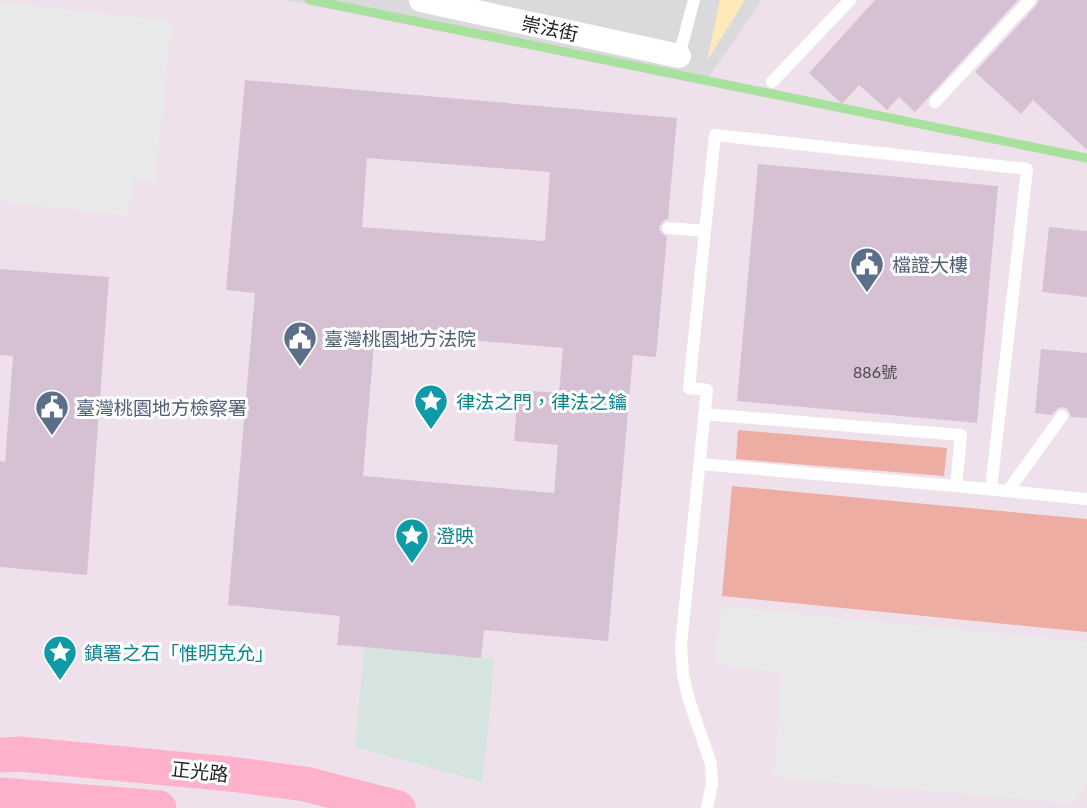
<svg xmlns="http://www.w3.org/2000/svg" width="1087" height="808" viewBox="0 0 1087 808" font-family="Lato,'Noto Sans TC',sans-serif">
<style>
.residential{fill:#dad9db}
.grass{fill:#edada3}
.park{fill:#fde9ba}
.parking{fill:#e9e9e9}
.plaza{fill:#d6e4df}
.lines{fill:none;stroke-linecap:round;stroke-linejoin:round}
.stream{stroke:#a8e09e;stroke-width:9}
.building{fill:#d6c1d4;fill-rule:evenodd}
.lane{stroke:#fff;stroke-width:12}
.street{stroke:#fff;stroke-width:24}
.secondary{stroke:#feb1ca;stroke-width:35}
.labels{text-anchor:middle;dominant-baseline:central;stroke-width:6;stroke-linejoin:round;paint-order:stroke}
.number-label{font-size:16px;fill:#4b464b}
.street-label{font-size:19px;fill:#1d1d1d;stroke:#fff}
.service-label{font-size:19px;fill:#4e5e75;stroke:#fff;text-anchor:start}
.culture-label{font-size:19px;fill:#0d838f;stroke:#fff;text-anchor:start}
</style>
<rect width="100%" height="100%" fill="#efe1eb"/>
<path class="residential" d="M286 0H762L708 78Z"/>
<path class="grass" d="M738 430 947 448 944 476 736 459Z
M732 486 1087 519V632L722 596Z"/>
<path class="park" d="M720 0H745L707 61Z"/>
<path class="parking" d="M0 2 172 21 155 182 133 180 128 216 0 201Z
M722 606 1087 642V788L1073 804 773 777 782 673 714 664Z"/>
<path class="plaza" d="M364 647 494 659 486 751 482 782 355 747Z"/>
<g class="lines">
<path class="stream" d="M310 0 1087 158"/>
</g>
<path class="building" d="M875 0H1018L915 112 899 97 887 110 859 85 842 104 809 73Z
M1039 0H1087V150L1033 100 1021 114 975 72 1036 6Z
M245 80 677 118 668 219 664 220 659 227 660 232 667 237 656 357 633 355 608 641 484 630 481 658 364 647 337 645 340 616 228 605 255 293 226 290ZM367 158 550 172 545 241 362 227ZM375 332 563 348 559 393 518 390 514 441 558 445 554 493 363 476Z
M758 164 998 186 977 423 737 401Z
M1049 227 1087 231V297L1042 292Z
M0 269 109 277 87 575 0 567V461L5 462 13 356 0 355Z
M1041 349 1087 353V418L1071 417 1068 409 1062 407 1058 408 1052 415 1035 413Z"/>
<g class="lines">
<path class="lane" d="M679 56 694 0
M772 82 850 0
M935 102 1030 0
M668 228 705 231 689 388 707 390 681 645 683 675 689 700 711 764 712 784 707 808
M705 231 715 135 1027 169 991 489
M699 464 956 486 961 435 704 414
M956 486 1087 499
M1008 491 1062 416"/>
<path class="street" d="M421 0 679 56"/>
<path class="secondary" d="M0 755 19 754 230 774 305 784 398 808
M0 795 159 808"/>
</g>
<defs>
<g id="civic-pin" transform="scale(1.75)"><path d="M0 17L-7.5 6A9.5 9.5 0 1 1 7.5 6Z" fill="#5c6f8a" stroke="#fff"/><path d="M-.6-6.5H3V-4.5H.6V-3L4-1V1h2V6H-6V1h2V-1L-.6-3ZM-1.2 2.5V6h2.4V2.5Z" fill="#fff"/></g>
<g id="sight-pin" transform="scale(1.75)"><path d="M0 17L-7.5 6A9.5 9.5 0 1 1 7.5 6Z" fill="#0f9aa8" stroke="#fff"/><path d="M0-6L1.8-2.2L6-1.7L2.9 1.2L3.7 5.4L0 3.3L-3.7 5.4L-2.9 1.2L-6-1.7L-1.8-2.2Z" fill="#fff"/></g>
</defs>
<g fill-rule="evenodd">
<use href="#civic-pin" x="867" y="264"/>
<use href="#civic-pin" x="300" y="338"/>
<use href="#sight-pin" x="431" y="401"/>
<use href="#civic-pin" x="52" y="407"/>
<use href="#sight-pin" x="412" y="535"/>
<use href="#sight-pin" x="60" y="652"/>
</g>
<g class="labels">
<g class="number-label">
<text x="875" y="371">886號</text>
</g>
<g class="street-label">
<text transform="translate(550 28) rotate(12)">崇法街</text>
<text transform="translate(200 771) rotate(6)">正光路</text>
</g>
<g class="service-label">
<text x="892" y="264">檔證大樓</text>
<text x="324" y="338">臺灣桃園地方法院</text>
<text x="76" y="407">臺灣桃園地方檢察署</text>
</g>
<g class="culture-label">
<text x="456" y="401">律法之門，律法之鑰</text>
<text x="436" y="535">澄映</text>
<text x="84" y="652">鎮署之石「惟明克允」</text>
</g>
</g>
</svg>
